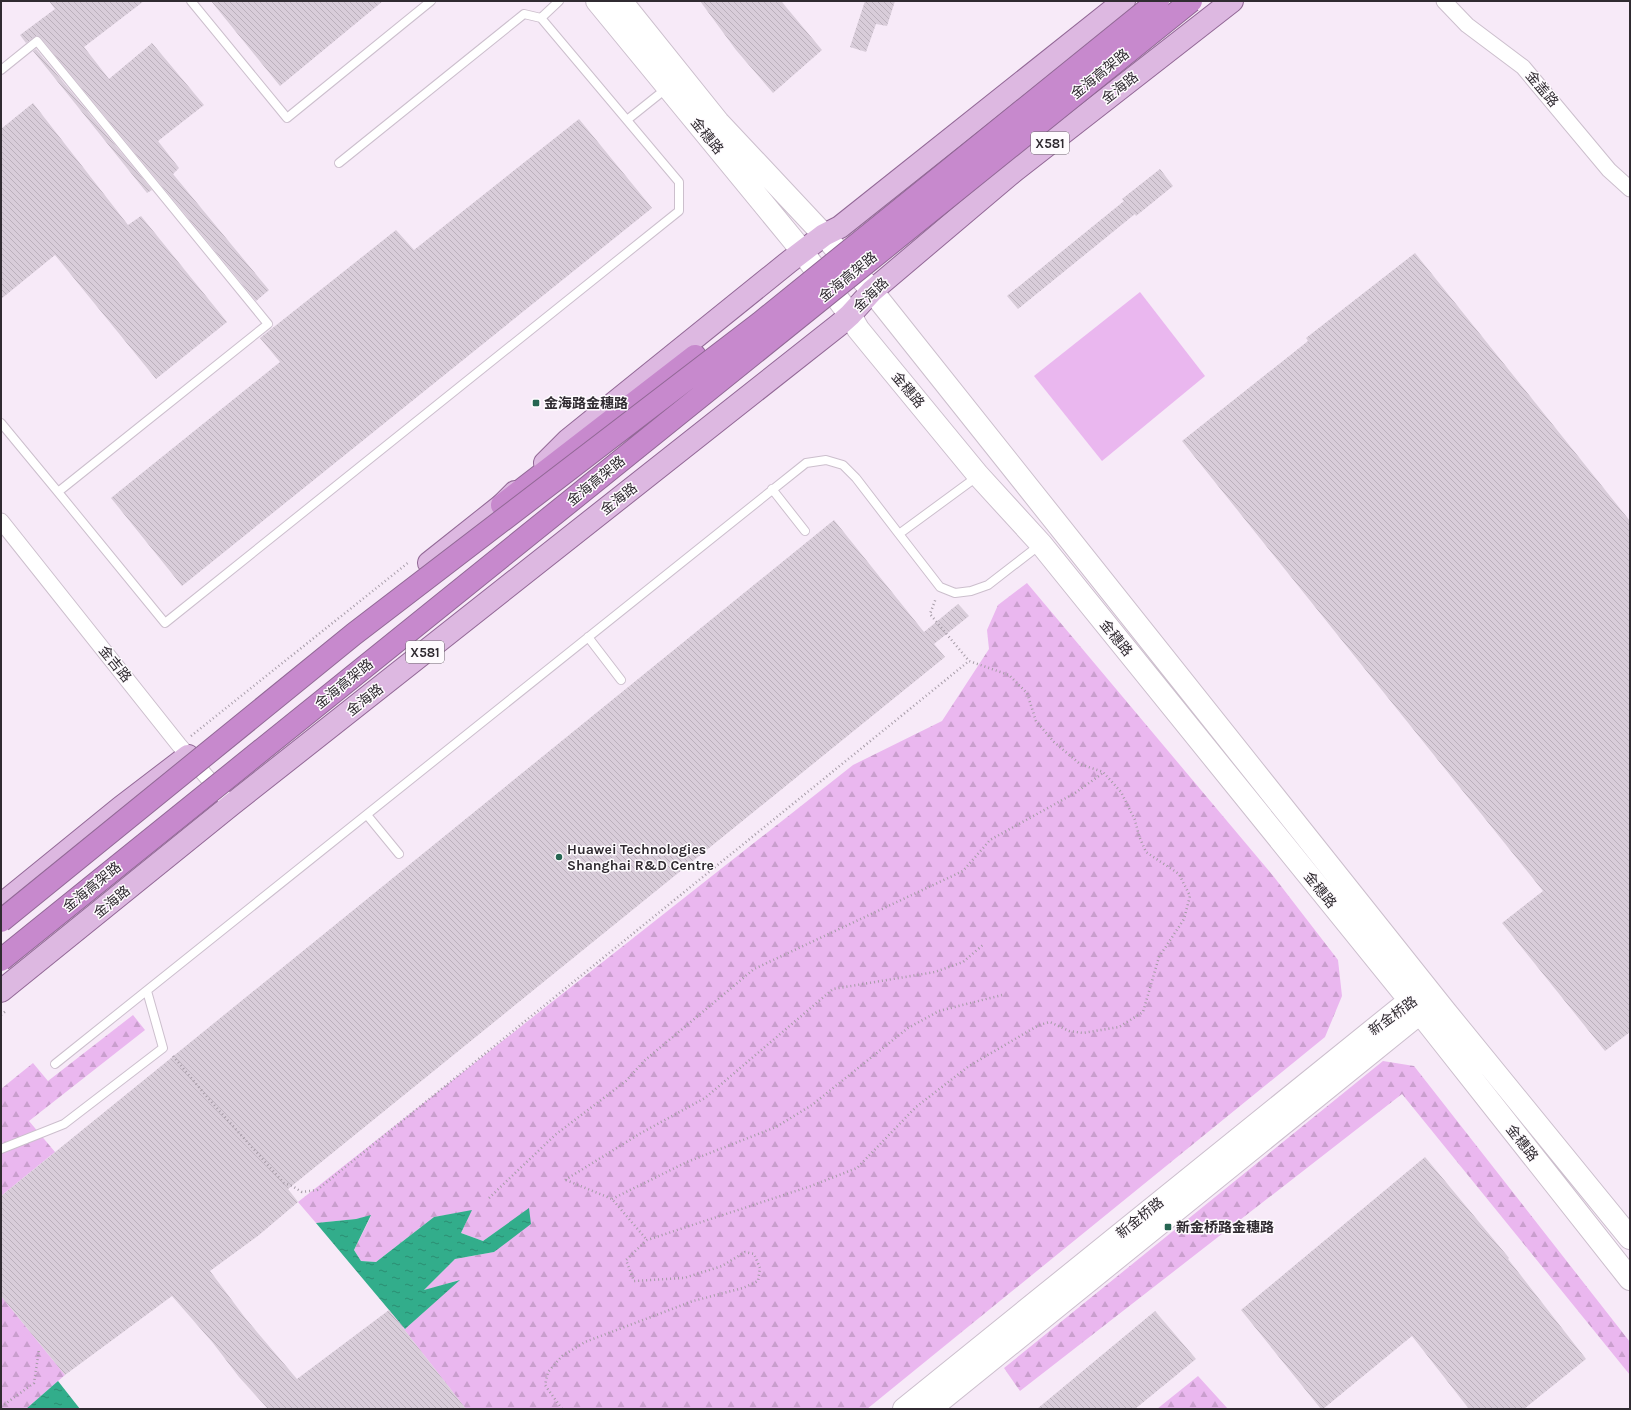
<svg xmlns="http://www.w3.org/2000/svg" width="1631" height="1410" viewBox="0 0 1631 1410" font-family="Karla,'Noto Sans SC',sans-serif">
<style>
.forest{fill:url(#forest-firs)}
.pitch{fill:#eab7ef}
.water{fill:url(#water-ripples)}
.building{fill:url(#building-back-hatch)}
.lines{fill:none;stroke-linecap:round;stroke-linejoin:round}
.lane-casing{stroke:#ccbfcd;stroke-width:10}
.street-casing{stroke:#ccbfcd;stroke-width:17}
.secondary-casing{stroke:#ccbfcd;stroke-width:24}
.primary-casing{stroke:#926896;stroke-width:24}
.highway-casing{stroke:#926896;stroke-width:24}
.path{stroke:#a59ba6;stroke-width:2.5;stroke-dasharray:1 3;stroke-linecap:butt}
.lane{stroke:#fff;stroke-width:8}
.street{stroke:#fff;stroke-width:15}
.secondary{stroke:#fff;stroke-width:22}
.primary{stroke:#ddb8e1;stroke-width:22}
.highway{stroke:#c789cd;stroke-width:22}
.highway-bridge-casing{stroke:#926896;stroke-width:24;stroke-linecap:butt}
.highway-bridge{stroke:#c789cd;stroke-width:22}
.poi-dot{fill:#266552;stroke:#fefbfe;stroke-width:1.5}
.labels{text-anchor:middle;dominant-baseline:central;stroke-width:3;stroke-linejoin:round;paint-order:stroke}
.shield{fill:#fefbfe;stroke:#6e696e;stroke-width:1}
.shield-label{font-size:13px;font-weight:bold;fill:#302b31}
.street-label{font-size:14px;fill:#302b31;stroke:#fefbfe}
.poi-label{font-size:14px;font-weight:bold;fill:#302b31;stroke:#fefbfe;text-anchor:start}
</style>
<defs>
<pattern id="forest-firs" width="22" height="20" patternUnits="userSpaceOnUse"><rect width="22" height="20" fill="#eab7ef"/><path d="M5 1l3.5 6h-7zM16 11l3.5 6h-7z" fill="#c99ecd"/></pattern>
<pattern id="water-ripples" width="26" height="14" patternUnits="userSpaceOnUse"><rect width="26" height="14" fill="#32ad8b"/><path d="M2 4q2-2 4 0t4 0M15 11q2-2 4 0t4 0" fill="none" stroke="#2b8d72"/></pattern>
<pattern id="building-back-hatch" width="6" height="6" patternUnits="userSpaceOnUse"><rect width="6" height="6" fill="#d9cdda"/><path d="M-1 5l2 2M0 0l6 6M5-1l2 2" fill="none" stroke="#bbb0bc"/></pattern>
</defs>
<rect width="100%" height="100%" fill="#f7eaf8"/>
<path class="forest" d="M1027 583 1274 877 1338 960 1342 996 1325 1037 867 1409H466L389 1310 405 1329 459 1280 423 1291 455 1259 494 1252 529 1209 483 1241 461 1233 471 1211 434 1217 376 1262 361 1261 354 1250 371 1216 356 1219 316 1223 298 1202 853 765 942 721 989 649 987 630 998 605Z
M133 1015 145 1030 29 1121 55 1152 1 1196V1089L33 1063 48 1081Z
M1383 1061 1414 1066 1630 1342V1375L1402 1094 1020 1391 1004 1368Z
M1 1296 65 1375 26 1409H1Z
M1198 1376 1228 1409H1157Z"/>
<path class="pitch" d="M1140 292 1205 376 1102 461 1034 376Z"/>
<path class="water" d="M529 1208 531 1224 494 1252 455 1259 424 1290 460 1280 405 1329 316 1223 356 1219 371 1215 354 1250 361 1261 376 1262 434 1217 472 1210 461 1233 483 1241Z
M58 1381 80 1409H26Z"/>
<path class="building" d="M49 1H144L84 47 109 79 152 43 204 105 158 141 179 168 173 174 269 290 256 301 41 38 36 36 26 43 20 35 55 9Z
M211 1H383L280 86Z
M700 1H781L822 50 773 93 736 50Z
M865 1H895L887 26 876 24 866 52 850 47Z
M36 49 152 190 147 193 33 51Z
M33 103 128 225 141 216 227 322 156 379 55 255 1 299V129Z
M579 119 652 208 182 586 111 498 280 362 260 338 396 230 414 250Z
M1160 169 1173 186 1136 216 1135 214 1018 309 1007 296 1124 201 1122 199Z
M1415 253 1630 521V1032L1605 1051 1502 923 1543 891 1182 441 1308 341 1306 338Z
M834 520 924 632 958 604 969 616 934 644 945 657 288 1189 298 1202 259 1235 210 1271 246 1319 297 1379 389 1310 466 1409H268L239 1377 213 1343 172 1296 65 1375 1 1296V1196Z
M1425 1157 1509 1258 1508 1259 1586 1359 1524 1409H1469L1412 1336 1323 1409H1321L1241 1310Z
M1155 1311 1196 1359 1135 1409H1037Z"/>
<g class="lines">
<g class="lane-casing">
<path id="lane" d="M191 1 287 118 431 1
M1 70 37 41 268 324 58 492 1 423
M627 120 667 88
M339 163 524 14 541 18
M978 476 899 534 940 587 955 593 971 591 988 585 1041 544
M772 489 805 531
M58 492 165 623 679 211V182L541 18 559 1
M588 637 621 680
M367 815 399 854
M55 1064 806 463 826 460 843 465 856 478 899 534
M1 1149 64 1124 163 1048 147 991"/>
</g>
<g class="street-casing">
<path id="street" d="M1444 1 1467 25 1523 67 1609 170 1630 189
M1 521 179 745 231 805"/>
</g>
<g class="secondary-casing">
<path id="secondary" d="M597 1 794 241 850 315 858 329 876 351 978 475 1041 544 1420 1013 1630 1279
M621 1 718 122 824 235 872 291 1445 1011 1630 1238
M904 1409 1409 1001 1422 995
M930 1409 1420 1013 1427 999"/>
</g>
<g class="primary-casing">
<path id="primary" d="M545 463 568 440 790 261 824 235 840 227 1124 1
M429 563 502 505 515 492
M1 905 120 808 188 756
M1 991 231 805 840 324 850 315 872 291 1014 171 1232 1"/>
</g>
<g class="highway-casing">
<path id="highway" d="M502 505 695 356"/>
</g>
<path class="path" d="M191 736 409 562
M1 1015 7 1010
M173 1056 207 1097 284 1183 292 1186 302 1192 317 1190 969 661
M565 1180 641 1133 705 1098 833 989 935 972 963 962 984 944
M566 1180 612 1199 647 1240
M489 1198 555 1135 626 1081 644 1061 754 969 963 871 990 840 1075 793 1103 773
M612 1199 687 1162 776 1127 812 1105 908 1028 939 1011 1002 995
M1 1407 34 1383 39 1350
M562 1409 545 1385 548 1372 562 1356 585 1342 693 1301 743 1288 758 1281 760 1268 754 1254 745 1252 722 1266 684 1278 634 1281 626 1260 647 1240 811 1186 857 1168 916 1107 969 1066 1039 1025 1050 1022 1069 1031 1083 1033 1119 1027 1143 1012 1159 957 1184 919 1190 896 1179 874 1146 852 1139 836 1135 820 1121 792 1103 772 1080 764 1054 742 1036 721 1027 693 1009 675 969 661 930 614 936 598"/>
<use href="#lane" class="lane"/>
<use href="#street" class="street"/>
<use href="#secondary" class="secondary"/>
<use href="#primary" class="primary"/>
<use href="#highway" class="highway"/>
<g class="highway-bridge-casing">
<path id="highway-bridge" d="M1 921 354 634 760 323 1158 1
M1 960 1191 1"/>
</g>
<use href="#highway-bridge" class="highway-bridge"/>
</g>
<g class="poi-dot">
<rect x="532" y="399" width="8" height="8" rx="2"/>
<circle cx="559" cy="857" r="4"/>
<rect x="1164" y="1223" width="8" height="8" rx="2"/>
</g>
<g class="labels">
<g class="shield">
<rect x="1031" y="132" width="38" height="22" rx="3"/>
<rect x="406" y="641" width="38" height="22" rx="3"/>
</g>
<g class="shield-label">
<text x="1050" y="143">X581</text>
<text x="425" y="652">X581</text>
</g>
<g class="street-label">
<text transform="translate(1100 74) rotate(-39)">金海高架路</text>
<text transform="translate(1120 88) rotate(-38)">金海路</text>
<text transform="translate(1542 89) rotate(50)">金盖路</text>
<text transform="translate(707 136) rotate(51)">金穗路</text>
<text transform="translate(848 277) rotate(-39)">金海高架路</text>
<text transform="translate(871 295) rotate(-44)">金海路</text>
<text transform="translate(908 390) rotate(50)">金穗路</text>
<text transform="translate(596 481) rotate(-39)">金海高架路</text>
<text transform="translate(619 499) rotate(-38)">金海路</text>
<text transform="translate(1116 638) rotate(51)">金穗路</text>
<text transform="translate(115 664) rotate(51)">金吉路</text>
<text transform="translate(344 684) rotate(-39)">金海高架路</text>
<text transform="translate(365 700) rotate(-38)">金海路</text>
<text transform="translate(92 887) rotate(-39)">金海高架路</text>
<text transform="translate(1320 890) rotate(51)">金穗路</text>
<text transform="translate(112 902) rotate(-39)">金海路</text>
<text transform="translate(1393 1016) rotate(-36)">新金桥路</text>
<text transform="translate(1522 1143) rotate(52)">金穗路</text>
<text transform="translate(1140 1218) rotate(-39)">新金桥路</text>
</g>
<g class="poi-label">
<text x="544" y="403">金海路金穗路</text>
<text x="567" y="849">Huawei Technologies<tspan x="567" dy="16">Shanghai R&amp;D Centre</tspan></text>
<text x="1176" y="1227">新金桥路金穗路</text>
</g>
</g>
<rect width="1631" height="1410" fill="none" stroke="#302b31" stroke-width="4"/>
</svg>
